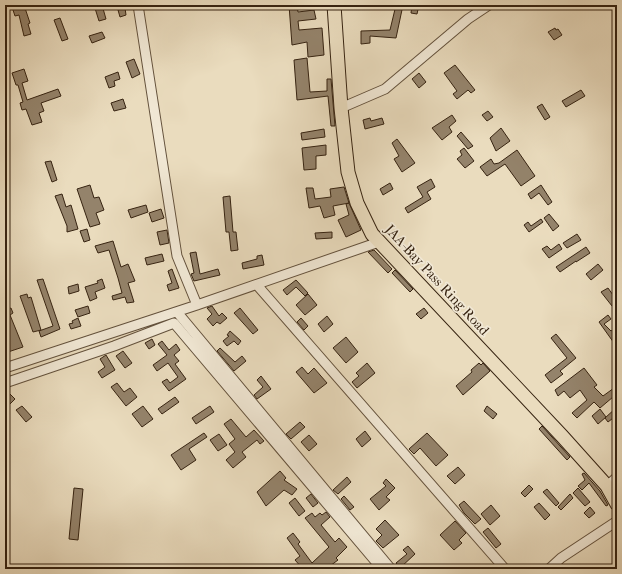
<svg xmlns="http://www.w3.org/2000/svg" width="622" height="574" viewBox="0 0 622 574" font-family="'IM FELL French Canon',serif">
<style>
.building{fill:#94836b;stroke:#362311}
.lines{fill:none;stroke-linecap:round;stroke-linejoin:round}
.minor-casing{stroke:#63513c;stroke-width:11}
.highway-casing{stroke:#362311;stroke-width:15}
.minor{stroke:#f1e8d5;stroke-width:9}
.highway{stroke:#eadcbe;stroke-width:13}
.labels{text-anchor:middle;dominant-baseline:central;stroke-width:3.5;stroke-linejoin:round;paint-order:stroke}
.street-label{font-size:14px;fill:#362311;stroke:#f1e8d5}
</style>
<rect width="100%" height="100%" fill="#eadcbe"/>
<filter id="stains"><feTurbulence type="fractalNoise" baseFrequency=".005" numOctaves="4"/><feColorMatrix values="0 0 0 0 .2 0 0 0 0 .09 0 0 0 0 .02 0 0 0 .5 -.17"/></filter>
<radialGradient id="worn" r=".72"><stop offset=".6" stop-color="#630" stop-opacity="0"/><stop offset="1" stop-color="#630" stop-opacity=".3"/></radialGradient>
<path class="building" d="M19 5H24L30 23 28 24 31 34 24 36 19 15 15 16 12 7Z
M94 5H102L106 19 99 21Z
M289 5H297L298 12 314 10 316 19 298 21 299 30 322 28 324 55 308 57 307 42 292 45Z
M396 5H403L396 38 370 36V43L361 44V31L390 30Z
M412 5H419L417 14 411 13Z
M125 8 126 15 120 17 118 10Z
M60 18 68 39 62 41 54 20Z
M555 28 556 30 558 29 562 35 554 40 548 32Z
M102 32 105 38 92 43 89 36Z
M307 58 310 92 327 91V79H331L335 126H331L328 96 297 100 294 60Z
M134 59 140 74 132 78 126 62Z
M455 65 475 90 471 93 468 90 457 99 453 94 457 91 444 73Z
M24 69 28 81 22 83 27 100 58 89 61 96 41 103 44 111 39 113 42 122 32 125 26 109 22 110 20 103 23 102 18 85H16L12 73Z
M118 72 120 79 114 81 115 86 109 88 105 77Z
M419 73 426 82 419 88 412 79Z
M581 90 585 96 566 107 562 101Z
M123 99 126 108 114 111 111 103Z
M542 104 550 117 545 120 537 107Z
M488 111 493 117 487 121 482 115Z
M452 115 456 121 449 127 452 132 442 140 432 128Z
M370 118 371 121 382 118 384 124 365 129 363 120Z
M501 128 510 141 496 151 490 138Z
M324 129 325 137 302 140 301 133Z
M461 132 473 146 468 149 457 136Z
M397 139 415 163 402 172 394 159 399 156 392 143Z
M326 145V155L316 156V169L304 170 302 148Z
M464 148 474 161 465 168 457 159 462 155 460 151Z
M517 150 535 176 521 186 505 164 487 176 480 167 491 159 494 164 499 163Z
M51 161 57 180 52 182 45 162Z
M431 179 435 187 427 192 431 199 408 213 405 208 423 197 417 187Z
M390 183 393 189 383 195 380 189Z
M90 185 94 198 99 197 104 210 96 213 100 224 90 227 77 189Z
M541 185 552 202 548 205 539 193 531 199 528 194Z
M344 187 349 203 333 206 335 215 324 218 320 206 309 208 306 188H313L315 199 331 197 330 189Z
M62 194 66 207 71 205 78 229 67 232V226L55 196Z
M230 196 233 232H236L238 250 231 251 229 232H226L223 197Z
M349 203 361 230 346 237 338 220 349 215 346 204Z
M146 205 148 212 131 218 128 210Z
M161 209 164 218 152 222 149 213Z
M549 214 559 226 553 231 544 218Z
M541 219 543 222 529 232 524 225 528 222 531 226Z
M87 229 90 240 84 242 80 231Z
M167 230 169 243 160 245 157 232Z
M332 232V238L316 239 315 233Z
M577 234 581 240 567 248 563 243Z
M113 241 121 267 128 264 135 281 128 283 134 302 127 303 125 297 113 300 112 296 122 293 118 278 109 250 98 253 95 246Z
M559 244 562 249 549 258 542 249 547 246 551 250Z
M586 247 590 253 576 262V261L560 272 556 267Z
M374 250 392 269 388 273 368 252Z
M196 252 200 274 218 269 220 275 194 281 191 274 194 273 190 253Z
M162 254 164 261 147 265 145 258Z
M262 255 264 265 243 269 242 263 257 259V256Z
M598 264 603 270 591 280 586 274Z
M172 269 179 288 169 291 167 285 172 283 168 271Z
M395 270 413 289 410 292 392 273Z
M43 279 60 329 41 337 39 331 53 326 37 280Z
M102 279 105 288 95 292 97 298 90 301 85 287 98 283 97 281Z
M296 280 308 293 305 296 296 287 287 295 283 290Z
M78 284 79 291 69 294 68 287Z
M608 288 613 295 617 291V302L612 306 601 292Z
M27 294 28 298 31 297 41 330 33 332 20 296Z
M308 294 317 305 305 315 296 305Z
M6 303 8 309 11 308 13 313 10 315 23 347 5 353V344H7L5 332 9 331 5 320Z
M88 306 90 313 78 317 75 310Z
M212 306 219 316 222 313 227 318 220 324 217 322 213 326 207 319 212 314 207 308Z
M240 308 258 330 253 334 234 313Z
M424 308 428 313 421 319 416 314Z
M608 315 611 319 604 324 611 331 617 327V340L614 343 599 322Z
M327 316 333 324 324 332 318 324Z
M78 318 81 326 71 329 69 324 73 323 72 321Z
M301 318 308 326 304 330 297 322Z
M230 331 241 341 238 345 234 341 227 346 223 341 229 336 227 335Z
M556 334 576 358 560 371 563 374 551 383 545 375 567 358 551 338Z
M346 337 358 352 346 363 333 348Z
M152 339 155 345 149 349 145 343Z
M162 341 169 350 176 344 180 350 174 355 179 361 175 364 186 379 169 391 162 382 167 379 170 383 178 377 168 363 157 371 153 365 167 355 158 344Z
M220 348 235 362 242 356 246 361 234 371 217 351Z
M123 351 132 363 125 368 116 356Z
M106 355 115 370 102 378 98 372 105 367 100 359Z
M367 363 375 373 357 388 352 382 359 376 356 373Z
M479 363 481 365 483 363 490 371 463 395 456 386 472 372 471 370Z
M302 367 308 374 314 368 327 383 314 393 296 372Z
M584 368 597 385 594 387 603 396 614 388 617 393V403L613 397 600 408 594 402 577 418 572 413 587 400 580 390 570 398 564 391 558 396 555 390Z
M261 376 271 389 257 399 254 395 263 387 257 380Z
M117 383 124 392 130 388 137 397 126 406 111 387Z
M5 389 15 399 10 404 5 398Z
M175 397 179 402 162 414 158 409Z
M22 406 32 417 26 422 16 410Z
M143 406 153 419 142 427 132 414Z
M210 406 214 412 196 424 192 418Z
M487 406 497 414 493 419 484 411Z
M617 407V415L608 422 605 418Z
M600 409 606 417 598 424 592 416Z
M231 419 246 437 254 430 264 441 260 444 257 440 242 452 246 457 233 468 226 460 235 452 229 444 235 439 224 424Z
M300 422 305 427 291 439 286 434Z
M542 426 570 457 567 460 539 429Z
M365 431 371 439 362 447 356 439Z
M204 433 207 437 189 449 196 460 181 470 171 455Z
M427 433 448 455 436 466 420 448 414 454 409 449Z
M219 434 227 445 218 451 210 440Z
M309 435 317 444 309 451 301 442Z
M458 467 465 475 455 484 447 476Z
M280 471 286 478 284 480 297 489 292 495 284 490 266 506 257 492Z
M584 473 600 491 608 505 606 506 589 483 582 490 578 486 585 480 582 474Z
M347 477 351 482 338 494 333 490Z
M386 479 395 488 386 497 390 500 379 510 370 499 386 486 383 483Z
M529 485 533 489 525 497 521 493Z
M74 488 83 489 78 540 69 539Z
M578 488 590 502 585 506 573 493Z
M547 489 559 503 556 506 543 492Z
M311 494 318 503 313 507 306 498Z
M570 494 573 498 561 510 558 507Z
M344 496 354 507 350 510 341 499Z
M295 498 305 511 299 516 289 503Z
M464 501 481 519 475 524 464 513 459 505Z
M539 503 550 515 545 520 534 507Z
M491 505 500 516 490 525 481 514Z
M590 507 595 513 589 518 584 513Z
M326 512 330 517 321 525 335 542 339 538 347 547 336 558 338 560 326 569H303L295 560 300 556 287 538 293 533 300 542 298 544 312 563 329 547 305 518 312 513 315 517 320 513 322 515Z
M385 520 399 535 383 548 376 541 382 535 376 529Z
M455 521 466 533 459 540 462 543 454 550 440 535Z
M488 528 501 544 496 548 483 532Z
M408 546 415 554 400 568 396 563 407 554 403 550Z"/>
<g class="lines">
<g class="minor-casing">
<path id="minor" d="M138 5 177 256 197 305
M341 108 385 89 468 19 489 5
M257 285 505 569
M177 312 391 569
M5 368 197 305 379 242
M5 383 114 346 174 323 382 569
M607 486 617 477
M549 569 561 558 617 521"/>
</g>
<g class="highway-casing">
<path id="highway" d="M334 5 341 108 348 172 357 203 372 234 562 436 607 486 617 504"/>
</g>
<use href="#minor" class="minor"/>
<use href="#highway" class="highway"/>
</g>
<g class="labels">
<g class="street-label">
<text transform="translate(437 280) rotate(47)">JAA-Bay Pass Ring Road</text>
</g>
</g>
<rect width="622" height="574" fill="none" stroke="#eadcbe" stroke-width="20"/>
<rect x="6" y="6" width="610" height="562" fill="none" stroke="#362311" stroke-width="2"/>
<rect x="10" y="10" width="602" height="554" fill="none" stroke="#362311"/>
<rect width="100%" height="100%" filter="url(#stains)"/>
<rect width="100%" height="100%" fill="url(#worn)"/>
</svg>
